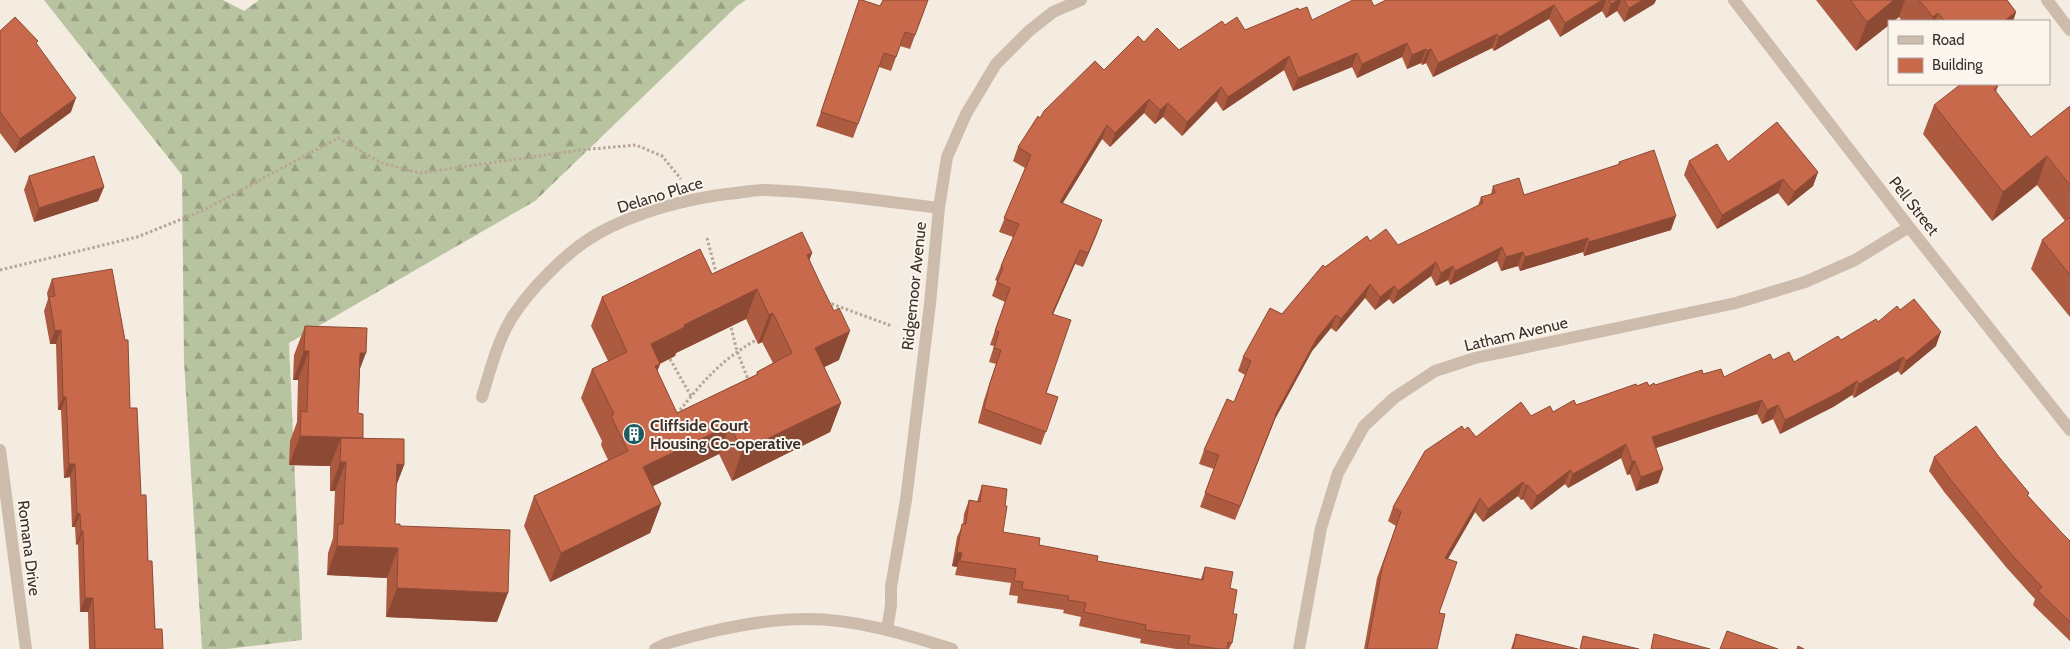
<svg xmlns="http://www.w3.org/2000/svg" width="2070" height="649" viewBox="0 0 2070 649" font-family="Cabin,sans-serif">
<style>
.forest{fill:url(#forest-firs)}
.lines{fill:none;stroke-linecap:round;stroke-linejoin:round}
.path{stroke:#b9a596;stroke-width:3;stroke-dasharray:2.5 2.5;stroke-linecap:butt}
.minor{stroke:#cdbbac;stroke-width:12}
.wall{fill:#ac5a40;fill-rule:evenodd}
.shaded-wall{fill:#8c4a34}
.building{fill:#c8694b;stroke:#8c4a34;fill-rule:evenodd}
.labels{text-anchor:middle;dominant-baseline:central;stroke-width:4;stroke-linejoin:round;paint-order:stroke}
.street-label{font-size:16px;fill:#3b302b;stroke:#fbf5ee}
.poi-label{font-size:16px;font-weight:bold;fill:#3b302b;stroke:#fbf5ee;text-anchor:start}
</style>
<defs>
<pattern id="forest-firs" width="22" height="20" patternUnits="userSpaceOnUse" patternTransform="scale(1.25)"><rect width="22" height="20" fill="#b8c4a0"/><path d="M5 1l3.5 6h-7zM16 11l3.5 6h-7z" fill="#97a083"/></pattern>
</defs>
<rect width="100%" height="100%" fill="#f4ebe1"/>
<path class="forest" d="M44 0H223L244 11 259 0H746L737 6 535 201 289 343 302 640 227 649H202L184 361 182 175Z"/>
<g class="lines">
<path class="path" d="M707 238 717 276
M0 270 137 237 202 211 338 138 382 163 420 173 580 150 636 145 662 156 681 179
M827 306 832 304 892 326
M730 323 737 351 749 382
M670 359 691 396
M677 414C702 382 721 360 756 340"/>
<path class="minor" d="M1734 0 1909 227 2070 430
M2047 0 2070 30
M482 397C490 371 497 343 511 319 530 289 566 252 597 234 634 213 685 199 727 194 739 193 753 190 765 190 823 192 881 201 939 208
M0 450 26 649
M887 630 891 605V587L906 500 930 304 939 208 947 157 966 114 996 64 1029 31 1053 12 1081 0
M655 649 665 644C711 630 758 619 807 619 856 619 905 634 952 649
M1299 649 1321 528 1338 473 1364 426 1394 398 1435 371 1475 358 1736 303 1805 282 1855 260 1909 227"/>
</g>
<path class="wall" d="M928 0 910 49 900 46 891 71 879 67 853 138 816 126 855 13 880 6Z
M1386 0H1656L1654 4 1624 22 1617 11 1606 18 1602 11 1560 37 1549 19 1494 51 1492 48 1433 77 1426 63 1422 65 1421 63 1407 69 1402 57 1357 78 1352 67 1293 91 1284 70 1223 111 1216 101 1182 136 1163 117 1155 124 1144 113 1110 147 1102 139 1062 203 1102 220 1083 267 1075 264 1053 314 1046 393 1058 397 1041 445 978 423 984 400 996 364 989 362 994 346 990 345 1005 302 992 296 997 281 995 280 1013 237 999 232 1025 168 1013 161 1018 147 1040 118 1104 70 1144 42 1179 50 1225 25 1245 30 1299 10 1312 20 1374 6Z
M1816 0H2007L2016 12 2013 21H1902L1899 17 1856 51Z
M0 31 37 44 71 112 15 153 0 133Z
M1998 86 1996 92 2031 137 2070 106V317L2031 269 2042 240 2065 221 2037 185 1992 221 1923 134 1934 105Z
M1689 161 1728 162 1818 172 1813 186 1788 206 1778 193 1717 229 1684 175Z
M1619 162 1671 230 1584 256 1583 252 1520 271 1518 266 1501 271 1497 261 1450 285 1448 280 1436 286 1431 276 1393 304 1389 299 1375 310 1365 298 1336 332 1331 328 1312 351 1275 419 1235 520 1200 507 1214 469 1199 464 1204 450 1234 402 1245 375 1238 371 1243 357 1325 267 1370 241 1398 245 1478 206 1481 197 1491 194 1493 186 1524 195 1618 165Z
M29 176 104 187 98 201 34 222 24 190Z
M812 253 809 260 839 360 824 367 841 403 830 432 732 481 719 454 653 486 661 504 650 533 550 582 524 526 534 496 608 460 601 445 602 441 581 398 592 369 608 361 591 326 602 297ZM746 319 758 344 762 342 773 363 757 372 756 375 677 413 657 371 660 364 675 356 676 353Z
M52 279 130 408 148 561 155 629 163 649H89L88 612H80L78 544 76 545 75 527H72L70 477 64 478 61 410H58L56 344H50L44 311 48 299 47 293Z
M1900 310 1936 346 1901 375 1898 371 1854 398 1852 395 1833 407 1780 434 1773 419 1762 424 1757 414 1656 448 1663 469 1658 483 1636 491 1630 474 1627 475 1621 458 1568 488 1565 484 1531 510 1523 499 1521 500 1518 496 1483 522 1475 512 1448 559 1439 613 1437 649H1364L1377 578 1396 526 1388 521 1393 507 1464 430 1476 437 1531 416 1553 412 1637 386 1655 385 1703 374 1724 377 1773 360 1794 362 1841 340Z
M305 326 360 370 358 413 362 438 404 465 396 486 395 524 400 526 497 622 386 617 387 578 327 575 328 553 333 538 335 491H330V466L289 465 290 441 297 422 298 380H293L294 355Z
M1934 457H1999L2029 493 2028 496 2062 533 2070 541V641L2033 605 2035 599 2006 567 1945 493 1929 471Z
M982 485 1005 506 1003 532 1039 545 1097 561 1201 579 1205 567 1230 588 1233 614 1232 643 1229 649H1176L1140 643 1141 639 1079 626 1081 617 1063 613 1064 610 1017 603 1018 596 1009 595 1011 583 955 575 957 567 952 566 957 537 963 524 964 514 969 500 977 502Z
M1516 634 1578 649H1511Z"/>
<path class="shaded-wall" d="M1602 0H1606L1602 11 1560 37 1565 23Z
M1618 0H1621L1617 11 1606 18 1611 4Z
M1643 0H1656L1654 4 1624 22 1629 8Z
M1894 0H1905L1899 17 1893 21H1889V25L1856 51 1867 22Z
M1554 5 1549 19 1494 51 1499 37Z
M2016 12 2013 21H2004Z
M1938 13 1935 21H1932L1933 17Z
M1497 34 1492 48 1433 77 1438 63Z
M1407 43 1402 57 1357 78 1362 64Z
M1426 49 1421 63 1407 69 1412 55Z
M1431 49 1426 63 1422 65 1427 51Z
M1357 53 1352 67 1293 91 1298 78Z
M1289 56 1284 70 1223 111 1228 97Z
M1221 87 1216 101 1182 136 1187 122Z
M76 98 71 112 15 153 20 139Z
M1149 99 1144 113 1110 147 1115 133Z
M1168 103 1163 117 1155 124 1160 110Z
M1107 125 1102 139 1055 216 1060 202Z
M2047 156 2037 185 1992 221 2003 192Z
M1818 172 1813 186 1788 206 1794 192Z
M1783 179 1778 193 1717 229 1722 215Z
M104 187 98 201 34 222 39 208Z
M1676 216 1671 230 1584 256 1589 242Z
M1102 220 1097 234 1083 267 1088 253Z
M1588 238 1583 252 1520 271 1525 257Z
M1502 247 1497 261 1450 285 1455 271Z
M1080 250 1075 264 1047 328 1052 314Z
M1523 252 1518 266 1501 271 1506 257Z
M812 253 801 282 807 255Z
M1436 262 1431 276 1393 304 1398 291Z
M1453 266 1448 280 1436 286 1441 273Z
M1370 284 1365 298 1336 332 1341 319Z
M1394 286 1389 299 1375 310 1380 297Z
M757 289 746 319 676 353 675 356 640 373 651 344 684 325Z
M773 313 762 342 758 344 769 315Z
M1336 315 1331 328 1312 351 1275 419 1235 520 1275 415 1317 338Z
M61 330 56 344H50L55 331Z
M850 331 839 360 804 377 815 348Z
M1941 332 1936 346 1901 375 1906 361Z
M304 351H309L298 380H293Z
M360 353H366L355 382Z
M1903 357 1898 371 1854 398 1859 384Z
M660 364 649 393 655 366Z
M1857 381 1852 395 1833 407 1780 434 1785 420Z
M63 397H66L61 410H58Z
M1762 400 1757 414 1647 451 1652 437Z
M841 403 830 432 732 481 742 451Z
M1778 405 1773 419 1762 424 1767 410Z
M730 425 719 454 633 496 643 467Z
M300 436 363 438 346 462 335 491H330L340 462 341 438 330 466 289 465Z
M1626 444 1621 458 1568 488 1573 474Z
M1632 461H1635L1630 474 1627 475Z
M69 464H75L70 477 64 478Z
M397 464 404 465 393 494Z
M1663 469 1658 483 1636 491 1641 477Z
M1570 470 1565 484 1531 510 1537 496Z
M1523 482 1518 496 1483 522 1488 509Z
M1528 485 1523 499 1521 500 1526 486Z
M1480 498 1475 512 1440 572 1445 558Z
M661 504 650 533 550 582 561 553Z
M77 513 80 514 75 527H72Z
M81 531H83L78 544 76 545Z
M337 546 398 548 387 578 327 575Z
M957 552 962 553 957 567 952 566Z
M397 588 508 593 497 622 386 617Z
M85 598H93L88 612H80Z"/>
<path class="building" d="M859 0H862L880 6 883 0H928L915 35 905 32 896 57 884 53 858 124 821 112Z
M1353 0H1371L1374 6 1386 0H1602L1565 23 1554 5 1499 37 1497 34 1438 63 1431 49 1427 51 1426 49 1412 55 1407 43 1362 64 1357 53 1298 78 1289 56 1228 97 1221 87 1187 122 1168 103 1160 110 1149 99 1115 133 1107 125 1060 202 1102 220 1088 253 1080 250 1052 314 1071 320 1046 393 1058 397 1046 432 984 409 989 386 1001 350 994 348 999 332 995 331 1010 288 997 282 1003 268 1001 266 1019 224 1004 218 1031 155 1018 147 1038 116 1040 118 1044 111 1095 61 1104 70 1138 36 1144 42 1157 28 1179 50 1222 21 1225 25 1237 17 1245 30 1298 8 1299 10 1307 7 1312 20Z
M1609 0H1618L1611 4Z
M1624 0H1643L1629 8Z
M1850 0H1894L1867 22Z
M1919 0H2007L2016 12 2004 21H1945L1938 13 1933 17Z
M15 17 38 41 36 43 76 98 20 139 0 112V31Z
M1961 84H1996L1998 86 1994 89 2031 137 2070 106V185L2047 156 2003 192 1934 105Z
M1777 122 1818 172 1794 192 1783 179 1722 215 1689 161 1717 144 1728 162Z
M1654 150 1676 216 1589 242 1588 238 1525 257 1523 252 1506 257 1502 247 1455 271 1453 266 1441 273 1436 262 1398 291 1394 286 1380 297 1370 284 1341 319 1336 315 1317 338 1275 415H1276L1240 506 1205 493 1219 455 1204 450 1227 399 1234 402 1251 361 1243 357 1270 308 1282 314 1323 265 1325 267 1367 236 1370 241 1386 229 1398 245 1483 203 1481 197 1495 193 1493 186 1519 178 1524 195 1620 164 1619 162Z
M94 156 104 187 39 208 29 176Z
M2070 217V275L2042 240Z
M802 232 812 253 807 255 821 285 834 311 839 308 850 331 815 348 841 403 742 451 730 425 643 467 661 504 561 553 534 496 628 451 611 416 614 414 592 369 627 352 602 297 700 249 712 274ZM757 289 769 315 773 313 792 353 757 372 758 374 677 413 655 366 660 364 651 344 685 327 684 325Z
M112 269 125 340H128L130 408H137L141 495H146L148 561H152L155 629H162L163 649H95L93 598H85L83 531H81L80 514 77 513 75 464H69L66 397H63L61 330 55 331 49 297 55 296 52 279Z
M1914 299 1941 332 1906 361 1903 357 1859 384 1857 381 1838 393 1785 420 1778 405 1767 410 1762 400 1652 437 1663 469 1641 477 1635 461H1632L1626 444 1573 474 1570 470 1537 496 1528 485 1526 486 1523 482 1488 509 1480 498 1445 558 1457 562 1439 613 1445 614 1437 649H1367L1383 564 1401 512 1393 507 1425 451 1462 426 1464 430 1468 427 1476 437 1521 402 1531 416 1550 406 1553 412 1574 400 1576 405 1636 384 1637 386 1647 382 1649 386 1654 383 1655 385 1702 370 1703 374 1721 369 1724 377 1770 354 1773 360 1789 352 1794 362 1838 336 1841 340 1876 319 1878 322 1897 306 1900 310Z
M305 326 367 328 366 353H360L358 413 363 414V438L300 436 301 411 307 412 309 351H304Z
M1976 426 1999 457 2029 493 2027 495 2062 533 2070 541V622L2038 591 2042 587 2011 554 1950 479 1934 457Z
M341 438 404 439V465L397 464 395 524H400V526L510 530 508 593 397 588 398 548 337 546 338 524H343L346 462H340Z
M982 485 1007 489 1005 506H1007L1003 532 1040 538 1039 545 1098 556 1097 561 1203 580 1205 567 1233 572 1230 588 1237 590 1233 614H1237L1232 643 1228 642 1227 649H1219L1188 644 1190 636 1145 630 1146 625 1084 612 1086 603 1068 600 1069 596 1022 589 1023 582 1014 581 1016 569 960 561 962 553 957 552 962 524H966L969 500 980 502Z
M1727 631 1778 649H1720Z
M1516 634 1578 649H1513Z
M1654 634 1710 649H1651Z
M1583 636 1639 649H1580Z
M1798 646 1804 649H1797Z"/>
<defs>
<g id="building-disc" transform="scale(1.125)"><circle r="9.5" fill="#1f5a5e" stroke="#fbf5ee"/><path d="M-4-6H4V6H1V3H-1V6H-4ZM-2.5-4.3h1.7v1.8h-1.7ZM.8-4.3h1.7v1.8H.8ZM-2.5-1h1.7V.8h-1.7ZM.8-1h1.7V.8H.8Z" fill="#fff"/></g>
</defs>
<g fill-rule="evenodd">
<use href="#building-disc" x="634" y="434"/>
</g>
<g class="labels">
<g class="street-label">
<text transform="translate(660 195) rotate(-17)">Delano Place</text>
<text transform="translate(1914 206) rotate(52)">Pell Street</text>
<text transform="translate(914 286) rotate(-84)">Ridgemoor Avenue</text>
<text transform="translate(1516 334) rotate(-13)">Latham Avenue</text>
<text transform="translate(29 548) rotate(83)">Romana Drive</text>
</g>
<g class="poi-label">
<text x="650" y="425">Cliffside Court<tspan x="650" dy="18">Housing Co-operative</tspan></text>
</g>
</g>
<rect x="1888" y="20" width="162" height="65" fill="#fbf5ee" stroke="#aea6a0"/>
<rect x="1898" y="36" width="25" height="8" fill="#cdbbac" stroke="#aea6a0"/>
<text x="1932" y="45" font-size="15" fill="#3b302b">Road</text>
<rect x="1898" y="58" width="25" height="15" fill="#c8694b" stroke="#aea6a0"/>
<text x="1932" y="70" font-size="15" fill="#3b302b">Building</text>
</svg>
